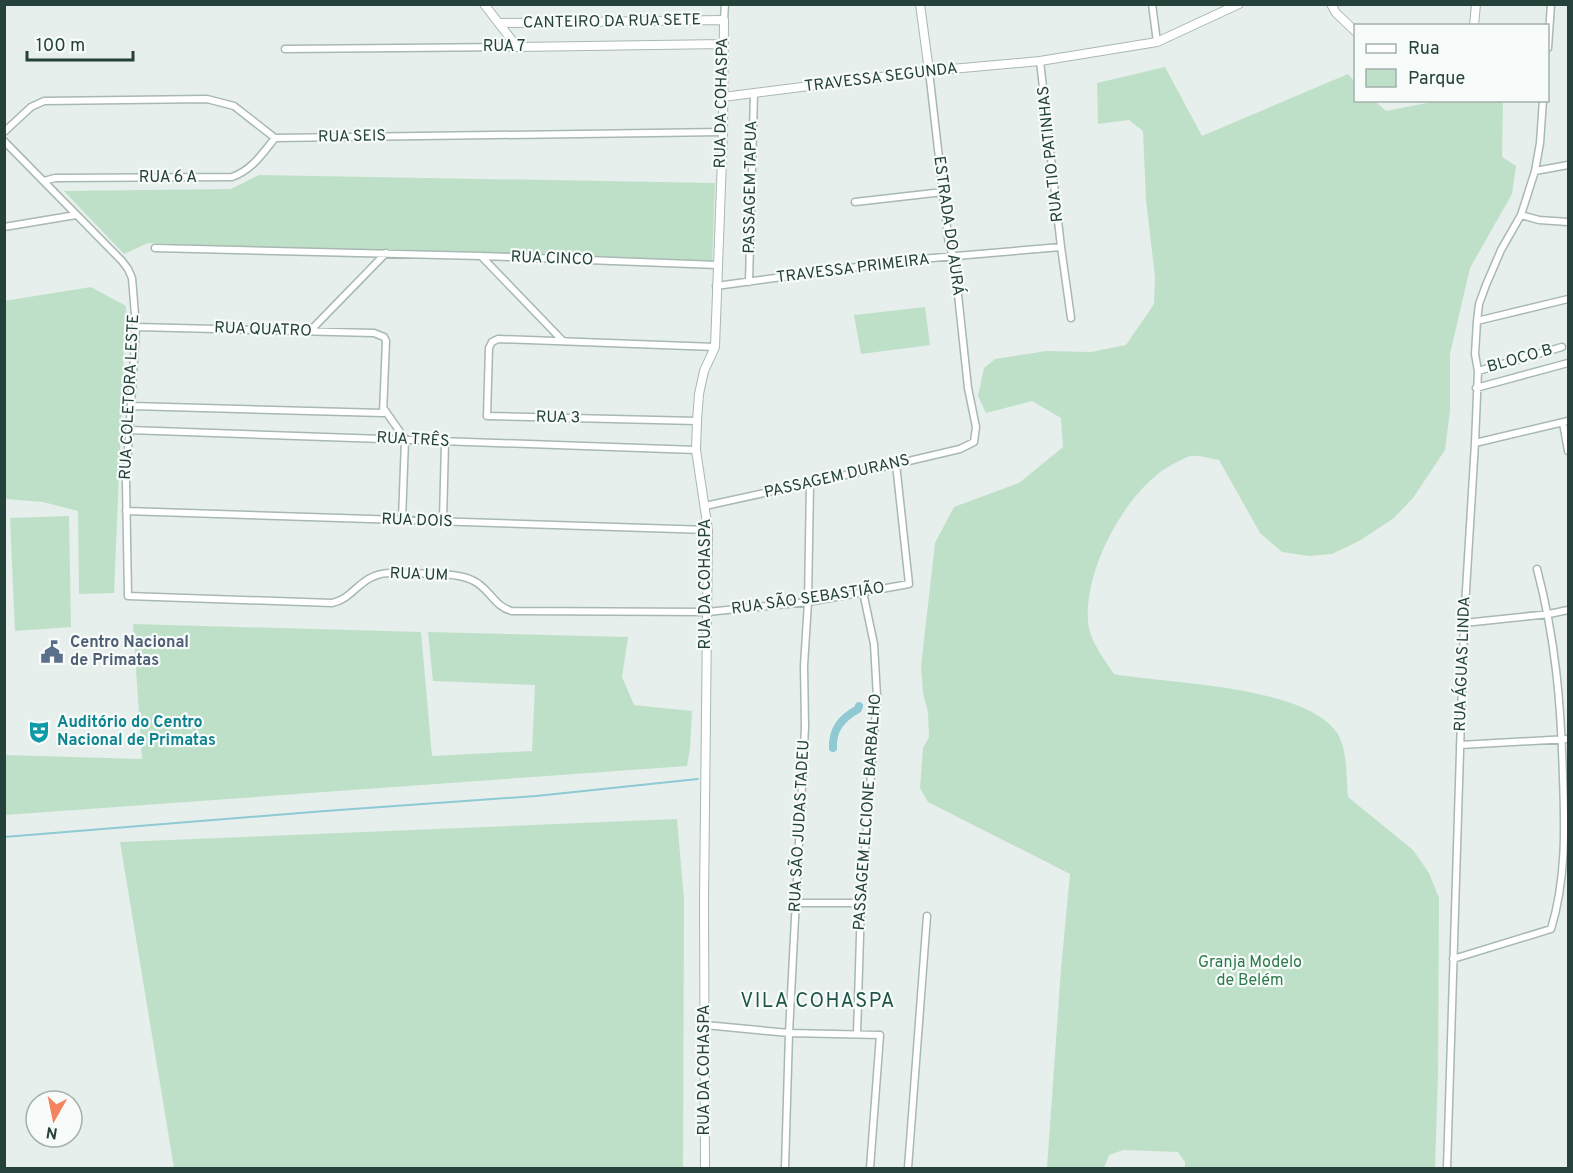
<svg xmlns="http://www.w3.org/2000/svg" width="1573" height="1173" viewBox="0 0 1573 1173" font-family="Overpass,sans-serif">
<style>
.green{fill:#bfe0c8}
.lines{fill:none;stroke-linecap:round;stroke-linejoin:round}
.stream{stroke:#8ec9d4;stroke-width:2}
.canal{stroke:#8ec9d4;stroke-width:8}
.minor-casing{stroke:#a8b8b2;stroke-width:9}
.tertiary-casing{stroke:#a8b8b2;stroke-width:10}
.minor{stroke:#fff;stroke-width:6}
.tertiary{stroke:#fff;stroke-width:8}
.labels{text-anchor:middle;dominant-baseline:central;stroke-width:4.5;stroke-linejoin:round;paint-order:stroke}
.street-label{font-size:16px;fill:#24423a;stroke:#f7fbf9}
.service-label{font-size:16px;font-weight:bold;fill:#4e5e75;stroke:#f7fbf9;text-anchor:start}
.culture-label{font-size:16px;font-weight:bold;fill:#0d838f;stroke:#f7fbf9;text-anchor:start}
.park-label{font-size:16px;fill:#2d7a4b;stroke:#f7fbf9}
.quarter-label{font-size:20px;letter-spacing:1.5px;fill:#1f5548;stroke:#f7fbf9}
</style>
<rect width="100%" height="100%" fill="#e6efeb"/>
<path class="green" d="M1165 67 1202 136 1348 74 1355 82 1356 100 1375 101 1386 111 1437 101H1503L1502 157 1516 166 1512 194 1470 268 1450 354V411L1445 450 1413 498 1394 518 1359 541 1332 554 1309 556 1282 552 1260 533 1219 460C1211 459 1200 455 1192 456 1187 456 1180 461 1175 463 1128 486 1084 568 1088 621 1089 640 1104 659 1114 674 1169 684 1299 685 1335 730 1348 746 1346 777 1348 797L1413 850 1429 873 1439 898 1438 1074 1435 1168H1185V1162L1178 1152 1123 1150 1109 1155 1104 1168H1047L1061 969 1070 874 928 802 920 788 923 748 929 737 928 712 923 693 921 666 935 543 954 507 1019 483 1063 447 1061 418 1032 401 986 413 978 396 984 368 995 359 1046 351 1091 352 1126 345 1154 304 1155 277 1146 200 1143 131 1129 120 1098 124 1097 83Z
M259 175 715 183 712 266 148 243 124 254 64 191 231 189Z
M91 287 126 306 114 593 79 594 78 511 43 502 5 499 4 301Z
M925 307 930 345 861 354 854 315Z
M69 516 71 627 15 631 10 518Z
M133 624 421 632 432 756 532 751 535 685 433 681 428 632 628 637 622 677 634 705 692 711 690 749 687 766 5 815V755L142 759Z
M677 819 684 900 683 1168H174L120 842Z"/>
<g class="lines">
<path class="stream" d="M4 837 325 811 536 796 698 779"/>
<path class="canal" d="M833 748C832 729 842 718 858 709L859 706"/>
<g class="minor-casing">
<path id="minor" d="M1152 4 1157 42
M724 20 725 4
M1548 48 1551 4
M285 49 517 47
M1040 61 1061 247 1071 318
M4 132 31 107 44 101 207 99 234 106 275 138 723 132
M4 141 122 261 128 269 132 278 136 327 126 482 128 596 332 603C354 599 359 575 388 573 410 574 452 571 472 580 489 587 494 607 512 611L707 612 808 602 909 584 896 464
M1535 171 1568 165
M44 181 55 178 232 177C252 170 262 154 275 138
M855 202 943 192
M1521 215 1539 220 1568 222
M4 227 76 215
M155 248 481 256 718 265
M481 256 562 340
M749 282 754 93
M716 286 909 260 1061 247
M1477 321 1568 299
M309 332 386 253
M1478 371 1562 347
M1476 388 1568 363
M132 406 383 413 386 341 384 337 374 333 136 327
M384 409 405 439 402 520
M697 421 487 416 489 348 492 342 498 339 715 347
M1563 423 1568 451
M129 430 696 450
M1475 443 1568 421
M705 506 896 464 960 449 974 442 976 427 968 388 954 257 949 245 929 71
M126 511 708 530
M443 521 445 442
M1464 623 1549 614 1568 610
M1460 745 1568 739
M796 903H861
M1453 959 1551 929C1566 880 1565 829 1563 778 1561 705 1556 641 1537 569
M705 1025 789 1033 880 1035 870 1168
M857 1034 861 903 877 697 874 644 863 592
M785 1168 789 1033 805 727 804 666 808 602 810 484
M908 1168 927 916
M1447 1168 1464 623 1475 443 1478 371 1475 354 1477 321 1479 304 1486 285 1501 250 1521 215 1535 171 1540 143 1543 100"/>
</g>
<g class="tertiary-casing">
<path id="tertiary" d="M484 4 517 47 724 44
M920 4 929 71
M1331 4 1336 13 1356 32
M499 23 724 20 723 132 715 347 704 371 699 394 697 421 696 450 708 530 704 901 705 1168
M1474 26 1476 4
M723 97 929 71 1040 61 1157 42 1239 4"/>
</g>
<use href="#minor" class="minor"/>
<use href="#tertiary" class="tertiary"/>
</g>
<defs>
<g id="civic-bare" transform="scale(1.8)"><path d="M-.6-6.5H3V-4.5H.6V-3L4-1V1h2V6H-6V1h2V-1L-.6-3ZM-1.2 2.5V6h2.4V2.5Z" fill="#5c6f8a" stroke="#f7fbf9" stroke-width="2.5" paint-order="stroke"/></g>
<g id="theatre-bare" transform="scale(1.8)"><path d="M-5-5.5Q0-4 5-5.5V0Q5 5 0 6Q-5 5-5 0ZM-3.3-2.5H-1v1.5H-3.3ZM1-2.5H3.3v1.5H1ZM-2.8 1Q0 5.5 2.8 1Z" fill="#0f9aa8" stroke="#f7fbf9" stroke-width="2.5" paint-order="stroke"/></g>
</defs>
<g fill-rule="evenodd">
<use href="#civic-bare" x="52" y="652"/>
<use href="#theatre-bare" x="39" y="732"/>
</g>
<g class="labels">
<g class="street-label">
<text transform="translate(612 22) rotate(-1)">CANTEIRO DA RUA SETE</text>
<text x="504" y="47">RUA 7</text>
<text transform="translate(881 78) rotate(-7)">TRAVESSA SEGUNDA</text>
<text transform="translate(722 103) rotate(-89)">RUA DA COHASPA</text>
<text transform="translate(352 137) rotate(-1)">RUA SEIS</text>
<text transform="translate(1051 154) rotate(-96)">RUA TIO PATINHAS</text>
<text x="168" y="178">RUA 6 A</text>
<text transform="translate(751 187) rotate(-89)">PASSAGEM TAPUA</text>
<text transform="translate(948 226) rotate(82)">ESTRADA DO AURÁ</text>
<text transform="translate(552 259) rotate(2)">RUA CINCO</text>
<text transform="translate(853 269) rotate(-7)">TRAVESSA PRIMEIRA</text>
<text transform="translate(263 330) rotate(2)">RUA QUATRO</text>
<text transform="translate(1520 359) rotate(-16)">BLOCO B</text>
<text transform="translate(130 397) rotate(-87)">RUA COLETORA LESTE</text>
<text transform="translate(558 418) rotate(1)">RUA 3</text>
<text transform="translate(413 440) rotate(3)">RUA TRÊS</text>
<text transform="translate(837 477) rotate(-13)">PASSAGEM DURANS</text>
<text transform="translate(417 521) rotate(2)">RUA DOIS</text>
<text transform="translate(419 575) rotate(2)">RUA UM</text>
<text transform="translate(706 584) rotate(-90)">RUA DA COHASPA</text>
<text transform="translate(808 599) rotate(-8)">RUA SÃO SEBASTIÃO</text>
<text transform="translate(1463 664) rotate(-88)">RUA ÁGUAS LINDA</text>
<text transform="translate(868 812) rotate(-86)">PASSAGEM ELCIONE BARBALHO</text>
<text transform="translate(800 826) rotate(-87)">RUA SÃO JUDAS TADEU</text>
<text transform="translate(705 1070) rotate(-90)">RUA DA COHASPA</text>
</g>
<g class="service-label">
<text x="70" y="643">Centro Nacional<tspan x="70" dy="18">de Primatas</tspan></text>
</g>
<g class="culture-label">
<text x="57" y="723">Auditório do Centro<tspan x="57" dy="18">Nacional de Primatas</tspan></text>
</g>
<g class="park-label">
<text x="1250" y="963">Granja Modelo<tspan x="1250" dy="18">de Belém</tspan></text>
</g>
<g class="quarter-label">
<text x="818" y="1002">VILA COHASPA</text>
</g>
</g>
<rect width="1573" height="1173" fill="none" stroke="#24423a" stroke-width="12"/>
<rect x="1354" y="24" width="195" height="78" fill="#f7fbf9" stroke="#a3b1ad" stroke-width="1.5"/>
<rect x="1366" y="44" width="30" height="9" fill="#ffffff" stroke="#a3b1ad" stroke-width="1.5"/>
<text x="1408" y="54" font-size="18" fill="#24423a">Rua</text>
<rect x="1366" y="69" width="30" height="18" fill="#bfe0c8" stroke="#a3b1ad" stroke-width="1.5"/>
<text x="1408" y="84" font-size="18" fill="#24423a">Parque</text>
<g transform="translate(54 1119) rotate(189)"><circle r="28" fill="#f7fbf9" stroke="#a3b1ad" stroke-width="1.5"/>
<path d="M0-4.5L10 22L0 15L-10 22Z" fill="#f4845f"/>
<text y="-9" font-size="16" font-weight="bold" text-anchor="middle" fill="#24423a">N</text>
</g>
<path d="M27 51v9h106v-9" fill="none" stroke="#24423a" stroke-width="3"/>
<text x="36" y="51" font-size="18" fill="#24423a" stroke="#f7fbf9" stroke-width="4.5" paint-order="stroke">100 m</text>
</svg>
